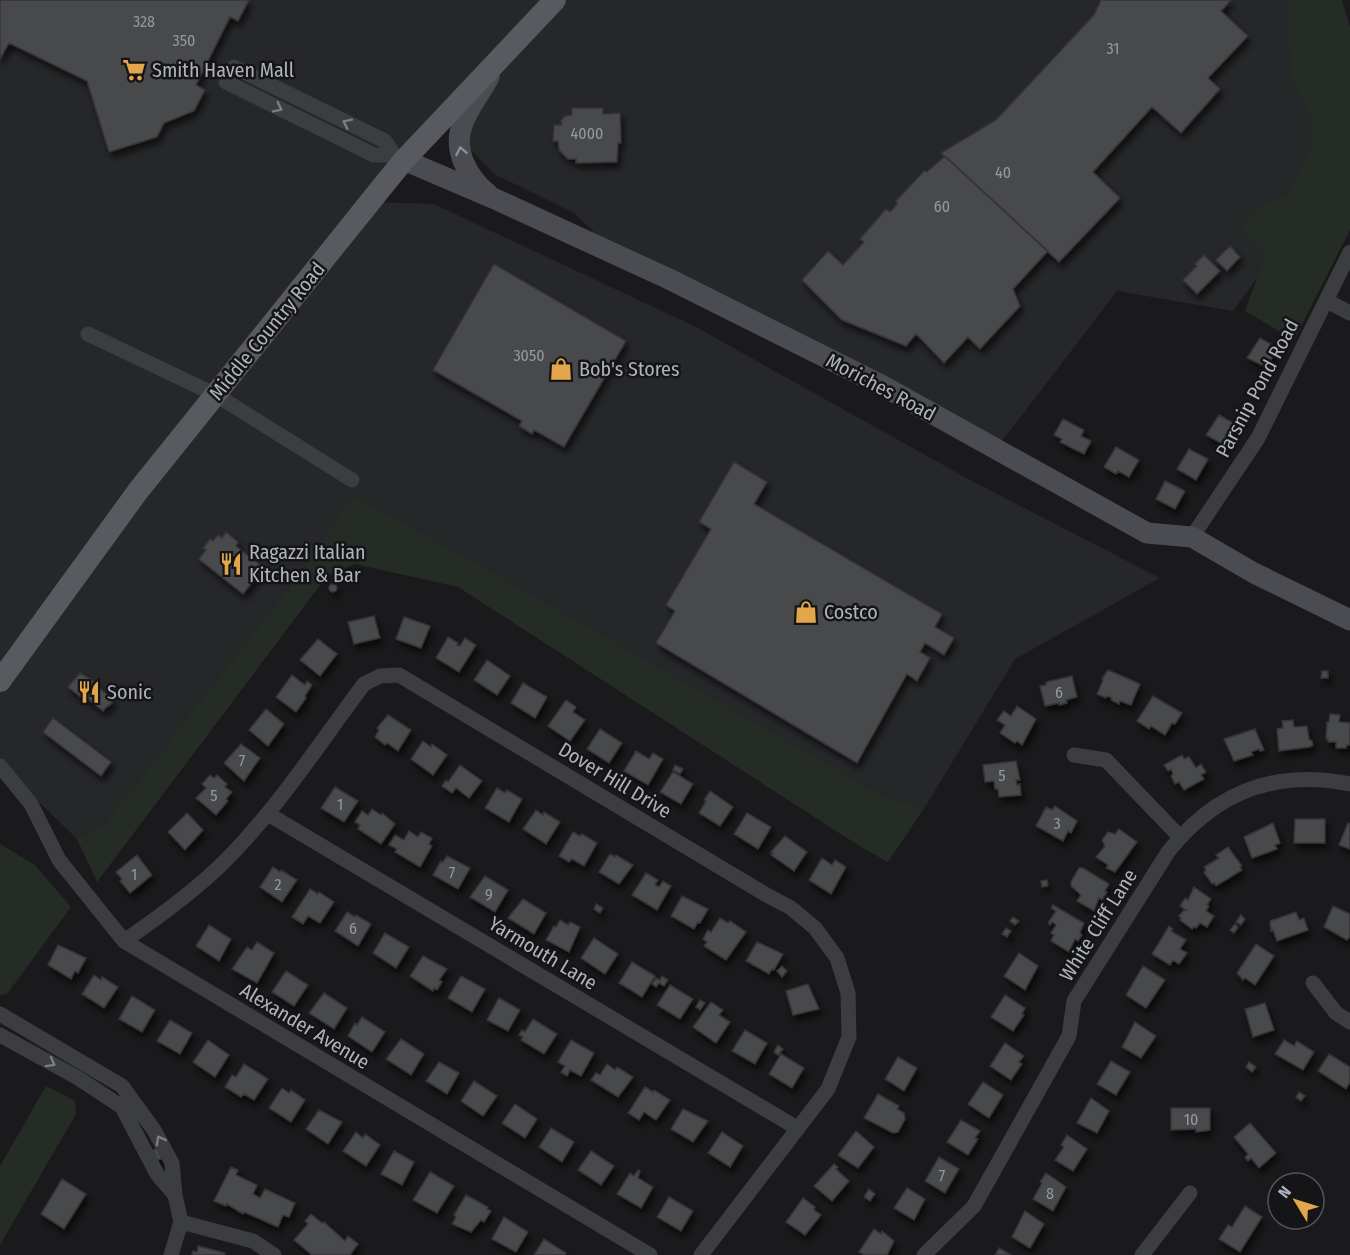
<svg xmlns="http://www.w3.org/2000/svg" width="1350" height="1255" viewBox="0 0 1350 1255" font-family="'Fira Sans Condensed',sans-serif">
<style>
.built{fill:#262729}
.green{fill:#252c25}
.building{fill:#47494c;stroke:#353538;stroke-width:1.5;filter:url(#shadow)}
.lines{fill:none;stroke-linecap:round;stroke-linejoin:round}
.street{stroke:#3c3d41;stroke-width:15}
.secondary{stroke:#4a4c51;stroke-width:21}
.primary{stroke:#585a60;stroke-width:22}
.oneway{stroke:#7b7e84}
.oneway2{stroke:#8b8f96}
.labels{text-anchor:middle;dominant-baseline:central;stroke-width:5;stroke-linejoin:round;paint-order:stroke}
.number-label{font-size:16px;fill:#94989f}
.poi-label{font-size:20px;fill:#aeb3bb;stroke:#151517;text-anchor:start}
.street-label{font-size:20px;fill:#aeb3bb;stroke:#151517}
</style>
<defs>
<filter id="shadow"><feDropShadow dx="3" dy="5.5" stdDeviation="3" flood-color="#0009"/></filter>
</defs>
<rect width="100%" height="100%" fill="#1a1a1c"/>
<path class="built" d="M0 0H1326L1338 141 1277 251 1233 311 1117 291 993 453 615 252 574 213 494 174 465 144 453 110 371 202 434 204 694 326 972 481 1160 578 1015 659 925 807 887 798 353 497 299 575 191 712 162 755 103 825 77 839 0 764Z"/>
<path class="green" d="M1286 0H1342L1350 27V230L1294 340 1245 311 1265 256 1241 231 1252 212 1288 195 1310 151 1312 121 1291 75Z
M353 496 485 569 887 798 925 807 888 862 861 847 458 587 355 564 327 576 97 882 77 839 103 825 161 755 191 712 299 575Z
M0 844 35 865 71 907 7 994 0 995Z
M46 1086 75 1101 76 1114 0 1245V1166Z"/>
<path class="building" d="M0 0H249L238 21 230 17 196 85 205 90 194 111 164 123 157 137 109 152 87 81 9 43 0 59Z
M1101 0H1231L1221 11 1248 36 1208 78 1220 89 1181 133 1152 107 1093 172 1120 198 1059 262 941 153 996 120 1094 15Z
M572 108H603V114L620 113 621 143H618L617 162 576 163V159H568L559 150 558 141H553L554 125H562L561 121 565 116 572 115Z
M945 156 1048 251 1013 289 1020 306 980 349 968 337 944 363 916 334 906 346 842 320 802 280 828 251 843 265 864 242 860 239 886 209 890 212 897 204 896 201 924 171 927 172Z
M1230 246 1240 257 1227 271 1216 260Z
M1204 255 1220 271 1197 294 1183 280 1197 266 1195 264Z
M494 264 626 341 564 447 534 430 532 434 519 426 522 421 433 370Z
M1260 338 1276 347 1268 368 1247 358Z
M1219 415 1235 424 1226 446 1206 435Z
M1063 419 1084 430 1081 436 1091 441 1084 454 1060 442 1062 439 1054 435Z
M1116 447 1139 460 1129 477 1118 471 1116 474 1104 467Z
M1189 449 1208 459 1196 480 1177 469Z
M734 462 767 482 754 504 942 614 935 627 954 638 944 655 925 643 920 652 930 658 917 681 907 674 857 763 656 643 675 611 666 605 711 529 699 522Z
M1165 481 1185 491 1175 509 1156 499Z
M226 532 238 542 236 546 264 568 243 594 199 559 206 550 203 548 210 539 213 541 218 535 222 538Z
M329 588a4 4 0 1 1 8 0a4 4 0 1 1-8 0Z
M374 616 380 638 354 644 348 622Z
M404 617 430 626 421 648 396 639Z
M448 637 458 643 457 645 460 646 465 638 476 645 459 672 436 658Z
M318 639 337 654 320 676 300 660Z
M487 660 510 676 497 695 474 680Z
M1108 670 1140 684 1131 705 1120 701 1119 704 1111 700 1112 698 1107 696 1106 698 1097 694 1103 680 1102 679Z
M1322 671H1328V678H1321Z
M80 673 95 682 94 684 114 700 109 706 108 705 103 711 84 696 82 698 68 687Z
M292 675 305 685 307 681 312 685 305 696 306 698 296 712 276 697Z
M1072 676 1077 697 1066 700 1067 703 1059 705V703L1045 706 1040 686 1046 685V682Z
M523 683 547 697 535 718 511 703Z
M1153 696 1182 713 1175 724 1172 723 1165 735 1151 726 1149 729 1137 721Z
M566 700 576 707 573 712 585 720 570 741 548 726Z
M1017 706 1036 719 1022 745 1017 741 1015 743 1000 733 1005 725 997 720 1004 711 1011 716Z
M266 709 284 724 268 746 249 730Z
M1330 714 1340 715 1339 722 1350 723V745H1347L1346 748H1336V742H1328V739H1326L1327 722H1329Z
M388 715 411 730 398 751 387 743 385 745 375 737 379 730 377 728Z
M53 718 111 762 101 776 43 732Z
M1293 720 1294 727 1307 726 1309 739 1312 741 1313 745 1310 747 1279 751 1277 729 1283 728 1282 721Z
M600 729 622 743 609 763 587 749Z
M1255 729 1264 750 1260 751 1259 749 1251 752 1253 755 1234 761 1224 739Z
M423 741 431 747 432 744 447 755 433 775 411 759Z
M241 744 260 758 244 781 224 763Z
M636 751 649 759 653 753 663 759 648 785 624 771Z
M1182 755 1184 759 1189 757 1196 768 1201 764 1206 772 1201 775 1204 779 1184 790 1179 782 1175 784 1171 776 1173 774 1171 769 1168 771 1164 765Z
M1016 761 1020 780H1016L1017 785 1020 784 1021 795 999 797 998 789H995L994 781 985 782 983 765Z
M460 765 482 781 469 798 456 788 452 793 442 786 446 780 448 782Z
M675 765 683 769 680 774 673 770Z
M673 772 693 784 681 804 660 792Z
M210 775 214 778 217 775 227 784 225 787 232 792 226 799 228 801 216 815 196 798 206 788 202 784Z
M335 787 358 801 344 822 321 808Z
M497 788 505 793 507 790 522 799 509 822 485 808Z
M710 791 733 807 720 826 699 813 706 801 704 800Z
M1055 806 1077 821 1071 833 1068 831 1063 841 1036 826 1046 807 1052 810Z
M372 809 381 815 382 813 395 824 381 844 358 829 360 825 355 822 362 811 368 815Z
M536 810 543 815 544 812 560 822 546 844 523 829Z
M187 813 203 830 185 850 168 832Z
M747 813 771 827 758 849 734 834Z
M1295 819H1325V843H1294Z
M1273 823 1280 843 1275 845 1277 849 1252 858 1244 837Z
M1348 823 1350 824V849L1339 845Z
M1119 829 1137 842 1115 872 1106 868 1108 865 1096 857 1105 846 1102 840 1108 832 1115 834Z
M409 831 418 837 421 832 432 838 429 844 432 846 420 867 395 852 397 849 389 845 395 835 404 840Z
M573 832 580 836 582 834 597 843 584 866 572 859 569 862 559 856Z
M785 836 807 852 794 871 771 855 773 853 771 852Z
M1228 847 1242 866 1240 867 1242 870 1216 886 1214 883 1212 884 1204 872 1206 870 1204 867 1219 858 1216 855Z
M610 854 615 857 616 855 633 865 619 884 599 872Z
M137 855 152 875 130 893 120 881 122 879 116 872Z
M447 856 470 868 458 889 433 875 441 861 443 862Z
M822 858 832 865 835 860 846 867 831 894 809 880Z
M273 867 280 872 281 870 297 880 282 902 260 887Z
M1079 868H1083L1109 884 1105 891 1107 892 1102 900 1099 898 1094 911 1077 901 1081 895 1071 886V882Z
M646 873 658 880 655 885 659 887 663 881 671 886 657 910 632 895Z
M485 876 508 890 495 912 470 897Z
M1047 880 1048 886 1042 887 1041 881Z
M1194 887 1211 899 1207 905 1209 906 1206 911 1214 916 1207 927 1200 923 1196 928 1194 927 1192 929 1180 920 1181 918 1179 916 1184 910H1186L1180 906 1185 898 1188 900Z
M310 889 318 894 319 892 334 902 320 923 308 916 303 924 292 917Z
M682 896 708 909 700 923 698 922 694 929 671 916Z
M523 899 546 913 534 934 508 918Z
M596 904 603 908 600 913 594 909Z
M1053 905 1084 923 1080 933 1082 935 1078 941 1075 939 1069 952 1051 941 1054 935 1051 933 1056 925 1052 922 1050 925 1048 923 1056 911 1051 908Z
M1333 906 1350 914V937L1347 940 1324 927Z
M347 912 355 917 356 915 371 924 358 946 335 931Z
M1296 912 1299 920 1304 918 1308 930 1277 941 1273 930 1271 931 1270 921Z
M1241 915 1245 919 1241 925 1236 922Z
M1013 917 1019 921 1015 925 1010 921Z
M720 918 728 923 730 921 746 932 726 960 704 946 707 942 703 939 708 930 711 932Z
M560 920 568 925 570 922 580 927 569 952 546 940 554 926 556 927Z
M1235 924 1238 927 1234 933 1230 930Z
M209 925 231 939 219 961 196 946Z
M1169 926 1173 929 1171 931 1186 940 1180 949 1187 953 1179 964 1173 960 1170 965 1152 954Z
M1006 928 1011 931 1007 937 1002 934Z
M385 933 409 947 396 968 373 953Z
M594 938 618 954 605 974 581 958Z
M257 942 274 953 257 983 232 969 247 947 252 950Z
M757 942 783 954 774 970 772 969 769 974 746 961Z
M1256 944 1274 956 1255 985 1245 978 1243 980 1237 973Z
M58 945 86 958 78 973 75 971 71 979 48 965Z
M1019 953 1038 966 1025 990 1004 976Z
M423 956 447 969 439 980 442 982 437 990 434 988 433 991 410 976Z
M632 962 655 976 642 997 619 983Z
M782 966 787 971 782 977 777 971Z
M1143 966 1165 980 1146 1008 1126 995Z
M286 971 308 985 294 1006 272 992Z
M94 975 101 980 102 977 118 987 104 1008 82 994Z
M461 976 485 989 472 1012 448 998Z
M662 976 668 980 664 986 659 983 656 987 652 984 656 978 660 980Z
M808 984 819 1009 793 1015 786 991Z
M670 985 693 999 680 1019 657 1005Z
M324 993 347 1008 334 1029 309 1013Z
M1005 995 1025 1008 1022 1014 1024 1015 1013 1031 991 1017Z
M132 996 155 1010 142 1032 119 1019Z
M499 998 520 1010 508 1031 487 1020Z
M700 1000 705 1003 700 1010 696 1007Z
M711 1002 723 1010 719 1015 730 1022 716 1043 693 1027Z
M1265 1003 1274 1030 1253 1037 1245 1009Z
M362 1017 385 1032 372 1052 348 1036 355 1023 357 1025Z
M533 1019 557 1034 544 1054 521 1040 523 1037 519 1035 522 1030 525 1032Z
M170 1020 192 1033 180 1054 157 1041Z
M1135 1022 1156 1036 1141 1058 1122 1047Z
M745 1030 767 1043 755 1064 732 1051Z
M401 1039 424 1054 411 1075 386 1059Z
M208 1040 229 1055 215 1077 193 1062Z
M571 1040 594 1053 581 1076 570 1070 567 1076 561 1072 565 1066 558 1062Z
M1284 1040 1294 1046 1297 1041 1314 1052 1303 1070 1275 1054Z
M1005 1043 1024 1056 1019 1062 1022 1064 1011 1080 990 1066Z
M778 1045 783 1049 778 1055 774 1052Z
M781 1054 804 1068 792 1088 769 1074Z
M1329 1054 1350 1067V1082L1346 1089 1318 1071Z
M898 1057 917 1068 904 1091 885 1079Z
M1111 1061 1130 1072 1116 1095 1097 1084Z
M439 1062 459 1073 447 1094 426 1081Z
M1249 1062 1256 1067 1252 1072 1246 1067Z
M244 1064 268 1079 254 1100 244 1094 241 1097 225 1087 232 1075 236 1077Z
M607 1064 615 1070 617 1067 633 1077 618 1097 591 1080 596 1073 600 1075Z
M474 1081 497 1096 483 1116 461 1101Z
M983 1082 1003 1095 989 1118 968 1104Z
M645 1087 653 1092 654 1090 670 1100 656 1120 644 1112 639 1120 628 1113Z
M282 1088 289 1093 291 1090 305 1100 291 1122 269 1108Z
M1299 1092 1305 1096 1301 1101 1296 1097Z
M878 1094 899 1106 897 1109 904 1113 905 1119 898 1132 893 1133 864 1118Z
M1091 1098 1109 1111 1097 1133 1077 1123Z
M515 1104 537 1119 525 1138 502 1123Z
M1171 1108H1210V1130L1196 1132V1129L1171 1130Z
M683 1109 708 1121 693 1142 671 1129Z
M319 1110 342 1122 328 1144 306 1129Z
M961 1120 980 1131 975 1138 978 1139 968 1155 947 1142Z
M1250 1123 1276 1153 1259 1168 1251 1158 1248 1161 1245 1157 1248 1154 1234 1137Z
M551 1128 574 1142 562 1162 539 1147Z
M856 1131 874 1147 858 1168 838 1155Z
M356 1132 363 1138 365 1134 380 1145 366 1166 343 1151Z
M722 1132 743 1146 730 1167 708 1153Z
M1067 1135 1087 1149 1073 1171 1055 1160 1064 1147 1061 1145Z
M160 1147 164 1158 157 1160 153 1150Z
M394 1151 414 1162 402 1185 381 1174Z
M591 1151 614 1166 601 1185 578 1170Z
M939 1157 959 1169 945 1193 925 1181Z
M834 1164 838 1167 836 1169 849 1181 832 1201 814 1186Z
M231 1167 238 1170 236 1175 257 1185 253 1194 260 1198 265 1189 295 1203 289 1217 283 1215 278 1227 244 1212 243 1214 227 1204 226 1206 214 1201Z
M638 1170 640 1171 638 1178 653 1187 641 1208 617 1194 630 1173 634 1176Z
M430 1172 454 1186 437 1213 413 1200Z
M1046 1173 1066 1187 1053 1211 1033 1199 1042 1183 1040 1182Z
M62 1179 86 1194 64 1229 41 1214Z
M907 1188 925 1199 914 1220 894 1208Z
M869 1189 875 1194 870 1201 864 1197Z
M466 1195 488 1207 487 1209 491 1211 484 1222 481 1220 471 1232 452 1224 456 1217 454 1215Z
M669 1197 693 1211 681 1231 657 1217Z
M803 1198 815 1207 814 1210 821 1215 805 1235 786 1222Z
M1245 1206 1262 1217 1240 1252 1219 1239 1228 1225 1232 1227Z
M1025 1211 1044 1224 1030 1248 1012 1237Z
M311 1214 322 1223 324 1222 345 1241 348 1236 358 1244 350 1255H312L294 1240 308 1224 305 1221Z
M504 1217 528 1232 516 1252 492 1239Z
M874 1229 881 1234 882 1231 894 1241 887 1255H864L859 1252Z
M544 1239 566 1253 565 1255H534Z
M198 1246 225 1253 224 1255H192L193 1251 197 1252Z
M999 1248 1011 1255H995Z"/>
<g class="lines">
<path class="street" d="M234 67 385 141 394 155
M226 82 374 155H394L404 160
M1327 301 1350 313
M88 334 216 395 352 480
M1192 537 1258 438 1350 252
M1074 755 1106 760 1180 837
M0 766 31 804 59 860 124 941 650 1255
M268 814 797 1128
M124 941C159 917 195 891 225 861 278 808 319 744 364 684L380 676 399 675 765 894 791 908 815 928 837 958 848 993 849 1037 828 1089 701 1255
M1313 983 1336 1013 1350 1022
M0 1014 122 1086 154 1130 172 1163 175 1195 181 1222 171 1255
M0 1035 78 1078 122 1107 157 1174 175 1195
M181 1222 253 1241 274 1255
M924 1255 974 1206 1069 1036 1074 1001 1168 852C1215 792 1276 769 1350 784
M1142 1255 1190 1193"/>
<path class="secondary" d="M404 160 493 198 669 279 883 386 1147 533 1192 537 1254 573 1350 620
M488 194C467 177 452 149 463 123 469 107 481 92 489 77"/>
<path class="primary" d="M0 681 138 491 382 187 404 160 555 0"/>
</g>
<defs><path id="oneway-chevron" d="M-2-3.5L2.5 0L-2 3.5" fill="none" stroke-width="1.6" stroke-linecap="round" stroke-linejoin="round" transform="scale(1.5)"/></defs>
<g class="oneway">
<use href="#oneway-chevron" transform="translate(278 108) rotate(26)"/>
<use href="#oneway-chevron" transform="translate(347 123) rotate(-154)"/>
<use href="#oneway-chevron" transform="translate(51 1063) rotate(29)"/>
<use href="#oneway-chevron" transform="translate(160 1140) rotate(-119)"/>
</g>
<use class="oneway2" href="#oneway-chevron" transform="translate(461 151) rotate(-101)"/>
<defs>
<g id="supermarket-bare" transform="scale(1.8)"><path d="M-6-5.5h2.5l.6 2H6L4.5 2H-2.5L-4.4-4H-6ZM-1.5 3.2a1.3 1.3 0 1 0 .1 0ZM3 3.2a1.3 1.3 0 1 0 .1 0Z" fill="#e4a64b" stroke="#151517" stroke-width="2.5" paint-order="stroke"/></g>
<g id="shop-bare" transform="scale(1.8)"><path d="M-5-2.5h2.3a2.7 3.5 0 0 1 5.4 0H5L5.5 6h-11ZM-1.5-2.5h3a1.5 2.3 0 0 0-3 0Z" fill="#e4a64b" stroke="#151517" stroke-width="2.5" paint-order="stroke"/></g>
<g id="restaurant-bare" transform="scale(1.8)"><path d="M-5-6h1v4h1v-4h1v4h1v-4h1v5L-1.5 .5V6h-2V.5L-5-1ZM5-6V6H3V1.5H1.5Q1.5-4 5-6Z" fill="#e4a64b" stroke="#151517" stroke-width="2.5" paint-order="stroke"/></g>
</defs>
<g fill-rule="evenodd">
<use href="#supermarket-bare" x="134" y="70"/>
<use href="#shop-bare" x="561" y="369"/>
<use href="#restaurant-bare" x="231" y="564"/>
<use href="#shop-bare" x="806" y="612"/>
<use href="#restaurant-bare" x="89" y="692"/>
</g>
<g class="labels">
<g class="number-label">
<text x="144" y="21">328</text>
<text x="184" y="40">350</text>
<text x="1113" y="48">31</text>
<text x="587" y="133">4000</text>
<text x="1003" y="172">40</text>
<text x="942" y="206">60</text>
<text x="529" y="355">3050</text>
<text x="1059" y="692">6</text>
<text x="242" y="760">7</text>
<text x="1002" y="775">5</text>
<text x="214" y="795">5</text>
<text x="340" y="804">1</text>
<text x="1057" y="823">3</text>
<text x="452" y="872">7</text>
<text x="134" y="874">1</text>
<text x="278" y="884">2</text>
<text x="489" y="894">9</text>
<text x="353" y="928">6</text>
<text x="1191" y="1119">10</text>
<text x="942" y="1175">7</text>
<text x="1050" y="1193">8</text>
</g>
<g class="poi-label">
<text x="152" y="70">Smith Haven Mall</text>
<text x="579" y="369">Bob's Stores</text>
<text x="249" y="552">Ragazzi Italian<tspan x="249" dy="23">Kitchen &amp; Bar</tspan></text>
<text x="824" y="612">Costco</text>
<text x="107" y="692">Sonic</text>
</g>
<g class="street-label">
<text transform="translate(267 331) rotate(-51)">Middle Country Road</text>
<text transform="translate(881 387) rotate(28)">Moriches Road</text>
<text transform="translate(1257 388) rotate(-62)">Parsnip Pond Road</text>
<text transform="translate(615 780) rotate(31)">Dover Hill Drive</text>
<text transform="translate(1098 925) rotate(-58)">White Cliff Lane</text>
<text transform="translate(543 953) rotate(31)">Yarmouth Lane</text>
<text transform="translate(305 1026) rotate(31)">Alexander Avenue</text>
</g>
</g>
<g transform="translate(1296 1201) rotate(308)"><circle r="28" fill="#151517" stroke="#525459" stroke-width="1.5"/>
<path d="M0-4.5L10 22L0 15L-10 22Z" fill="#e4a64b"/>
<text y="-9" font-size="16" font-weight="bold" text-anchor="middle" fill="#aeb3bb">N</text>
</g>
</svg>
